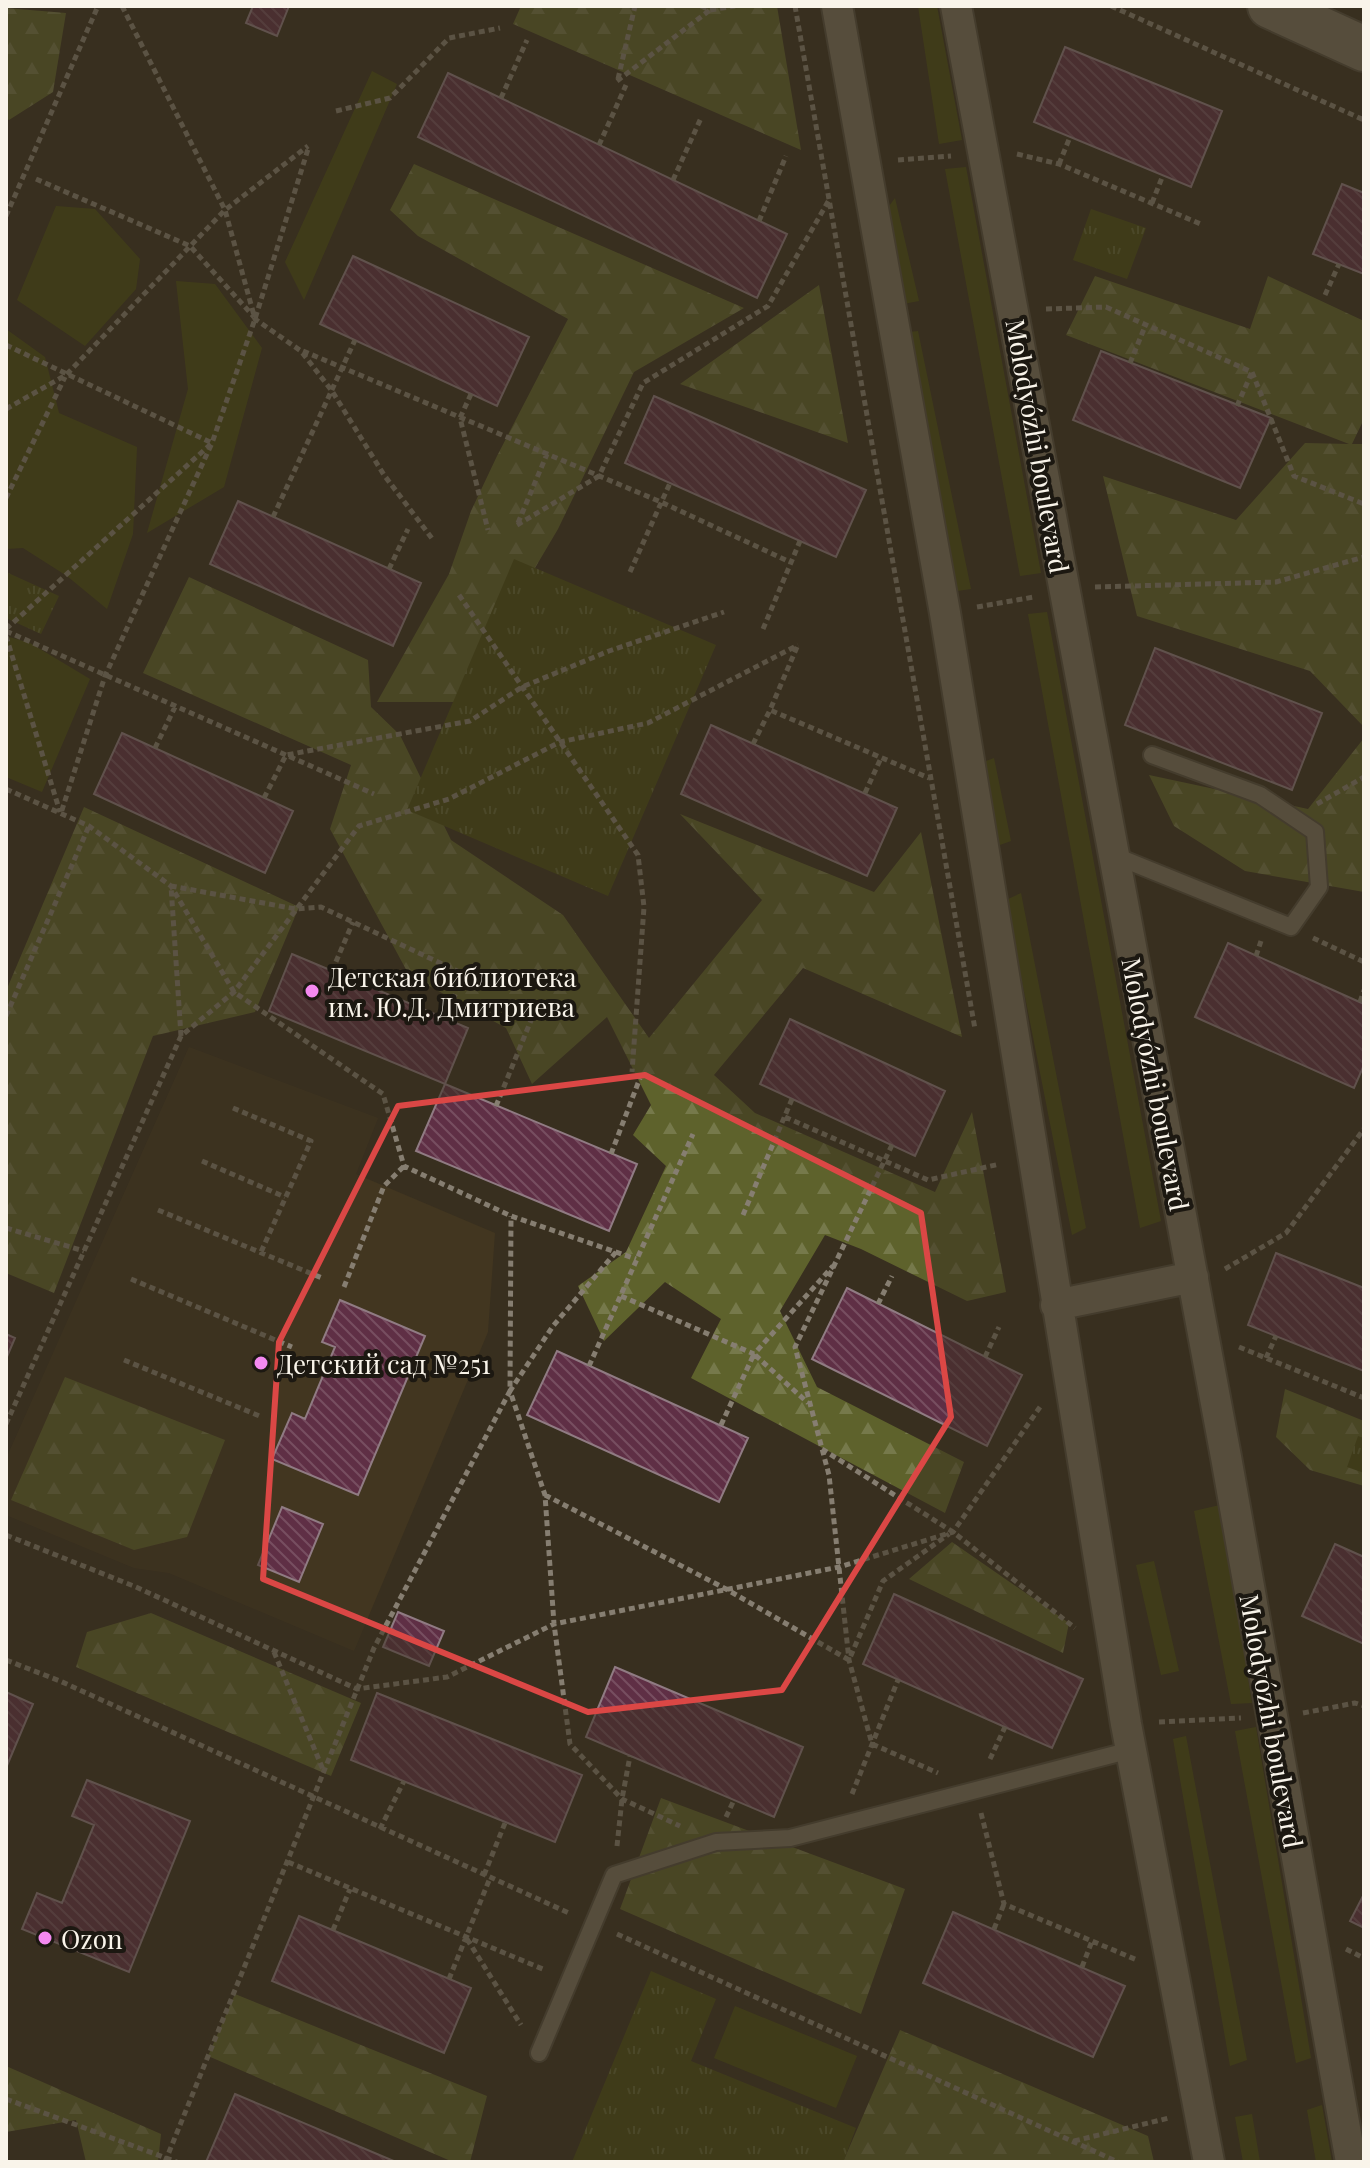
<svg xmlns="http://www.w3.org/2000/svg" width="1370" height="2168" viewBox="0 0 1370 2168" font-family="'Playfair Display',serif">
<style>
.built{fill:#423620}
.grass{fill:#484b13}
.forest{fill:url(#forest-firs)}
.park{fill:url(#park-tufts)}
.building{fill:url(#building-back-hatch);stroke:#907b83;stroke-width:2}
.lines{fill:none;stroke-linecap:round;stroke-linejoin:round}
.lane-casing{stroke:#534c3e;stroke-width:20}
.street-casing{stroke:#534c3e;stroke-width:34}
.secondary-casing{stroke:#534c3e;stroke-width:48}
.path{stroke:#867e71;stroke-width:5;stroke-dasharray:6 4;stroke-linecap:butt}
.lane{stroke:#7b7260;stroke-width:16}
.street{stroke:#7b7260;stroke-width:30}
.secondary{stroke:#7b7260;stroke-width:44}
.marked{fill:none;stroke:#db4745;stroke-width:6;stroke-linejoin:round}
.poi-dot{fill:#f489f0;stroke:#1c1811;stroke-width:3}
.labels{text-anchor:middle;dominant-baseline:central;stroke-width:8;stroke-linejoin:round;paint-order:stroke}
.street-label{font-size:26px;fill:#f9f4ea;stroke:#1c1811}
.poi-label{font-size:26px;fill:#f9f4ea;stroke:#1c1811;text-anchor:start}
</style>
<defs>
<pattern id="forest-firs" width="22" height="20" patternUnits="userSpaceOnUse" patternTransform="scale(2)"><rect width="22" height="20" fill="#5e622c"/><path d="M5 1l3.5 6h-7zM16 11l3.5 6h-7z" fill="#76794b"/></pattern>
<pattern id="park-tufts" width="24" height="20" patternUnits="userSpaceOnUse" patternTransform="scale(2)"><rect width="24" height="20" fill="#484b13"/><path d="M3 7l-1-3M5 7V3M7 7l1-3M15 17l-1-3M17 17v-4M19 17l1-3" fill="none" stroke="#636636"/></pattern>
<pattern id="building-back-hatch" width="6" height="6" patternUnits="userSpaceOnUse" patternTransform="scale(2)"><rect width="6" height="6" fill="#5f2f45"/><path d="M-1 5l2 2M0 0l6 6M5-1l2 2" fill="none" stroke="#774e60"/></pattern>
</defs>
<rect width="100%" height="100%" fill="#382f1f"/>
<path class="built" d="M189 1047 378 1118 356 1174 495 1233 488 1332 354 1651 169 1573 134 1568 6 1515V1459Z"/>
<path class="grass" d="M918 6H937L962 140 939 144Z
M372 71 397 84 304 300 285 262Z
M966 167 1041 573 1020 576 945 169Z
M895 198 919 301 903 304 887 209Z
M56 206 95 209 140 259 136 289 85 346 17 300Z
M176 281 215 284 262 348 224 487 147 533 188 389Z
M6 329 45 357 59 413 137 447 133 534 107 609 67 576 23 548 6 549Z
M918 331 971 589 957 591 902 333Z
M1047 612 1161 1221 1140 1228 1028 614Z
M6 636 30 643 90 679 42 792 6 777Z
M994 758 1011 841 997 846 981 763Z
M1021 893 1086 1228 1072 1235 1006 900Z
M1220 1505 1252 1703 1231 1704 1194 1511Z
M1154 1561 1179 1671 1161 1675 1136 1565Z
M1256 1727 1311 2058 1296 2063 1235 1731Z
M1186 1736 1247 2060 1230 2066 1173 1739Z
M735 2006 857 2056 836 2108 714 2058Z
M1322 2105 1332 2162H1316L1307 2110Z
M1252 2114 1260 2162H1243L1235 2117Z"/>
<path class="forest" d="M521 6H777L801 150 513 24Z
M6 8 66 13 53 92 9 120 6 118Z
M414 164 744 308 634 372 558 529 456 702H377L449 574 471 511 497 456 568 319 418 236 390 210Z
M1095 276 1250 329 1268 276 1364 321V419L1352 444H1364V727L1310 671 1137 616 1103 476 1236 520 1305 443 1349 444 1066 335Z
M819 285 848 443 680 384Z
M189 577 368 660 371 707 400 735 451 840 563 915 649 1038 762 900 680 814 874 892 921 832 962 1037 803 968 714 1075 755 1113 935 1192 972 1112 1006 1292 967 1301 861 1249 825 1235 780 1311 817 1387 964 1462 945 1513 691 1378 721 1319 665 1282 604 1341 578 1286 626 1252 666 1166 633 1135 651 1105 607 1017 532 1084 506 1028 409 975 330 829 351 765 143 673Z
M1364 738V892L1245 871 1174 826 1149 775 1308 809Z
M84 807 299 907 255 1012 153 1036 54 1293 6 1273V991Z
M65 1377 225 1440 187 1537 134 1550 11 1500Z
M1285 1389 1364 1421V1486L1310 1470 1276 1437Z
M952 1542 1069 1623 1063 1653 909 1579Z
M151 1613 361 1703 331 1776 76 1667 87 1632Z
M661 1798 905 1889 861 2014 620 1909Z
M235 1994 487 2096 470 2162H453L208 2056Z
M900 2030 1148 2136 1154 2162H843Z
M6 2066 161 2134 158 2162H86L76 2120 6 2132Z"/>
<path class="park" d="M1091 209 1146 228 1127 279 1073 260Z
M514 559 716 645 608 896 407 810Z
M6 572 59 596 41 634 6 618Z
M1358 1436 1364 1438V1473L1347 1467Z
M651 1971 716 1999 691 2061 856 2128 844 2160 572 2162Z"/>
<path class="building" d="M253 6H289L277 36 246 23Z
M1065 47 1222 111 1191 187 1034 122Z
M448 73 787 234 757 298 418 137Z
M1342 184 1364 193V274L1313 254Z
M353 256 529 337 497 406 320 324Z
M1101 351 1271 418 1240 488 1073 420Z
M654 396 866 490 836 557 625 463Z
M238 501 421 583 393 646 210 564Z
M1155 648 1322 713 1292 790 1125 725Z
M711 725 897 808 867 876 681 794Z
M122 733 293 811 265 873 94 794Z
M1228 943 1364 1004V1065L1354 1088 1195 1017Z
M292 954 468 1028 445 1084 269 1011Z
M790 1019 945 1091 915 1156 760 1084Z
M445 1084 637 1164 609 1231 416 1151Z
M1276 1253 1364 1288V1371L1248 1325Z
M847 1288 1022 1375 987 1446 812 1359Z
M340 1300 425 1336 358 1495 272 1459 292 1413 305 1419 335 1347 322 1342Z
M6 1334 15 1338 6 1359Z
M557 1351 748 1438 719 1502 527 1415Z
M282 1507 323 1524 299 1582 258 1565Z
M1335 1544 1364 1557V1644L1302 1616Z
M894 1594 1083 1679 1052 1748 863 1664Z
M398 1612 444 1631 429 1666 383 1647Z
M615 1667 803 1747 774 1817 586 1737Z
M6 1692 33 1704 6 1768Z
M377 1693 582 1775 555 1842 351 1760Z
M87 1780 190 1821 129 1972 22 1929 37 1893 62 1903 94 1825 72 1816Z
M1364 1894V1928L1350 1921Z
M953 1912 1125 1986 1093 2057 923 1983Z
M299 1916 471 1988 444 2053 272 1981Z
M235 2094 396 2162H206Z"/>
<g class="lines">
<g class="lane-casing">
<path id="lane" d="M1113 855 1291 927 1319 887 1315 832 1260 795 1152 755
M539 2053 614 1875 716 1842 790 1838 1131 1750"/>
</g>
<g class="street-casing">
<path id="street" d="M837 6 945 613 1126 1724 1209 2162
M956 6 1226 1457 1351 2162
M1056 1305 1193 1277"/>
</g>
<g class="secondary-casing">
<path id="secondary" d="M1270 6 1364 49"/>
</g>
<path class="path" d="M122 6 225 210 255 319 301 351 332 391 384 475 434 541
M701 6 710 10 735 6
M795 6 975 1029
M1111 6 1364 120
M618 79 635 6
M617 81 710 10
M501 98 527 40
M336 111 390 98 449 38 500 28
M599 145 626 85
M1017 154 1059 164 1203 225
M898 160 951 156
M1059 164 1070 137
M36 179 190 246 254 317
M673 180 701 118
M1152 203 1163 175
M6 216 98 6
M759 221 786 156
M1325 295 1339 264
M1046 309 1106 307 1252 372 1294 476 1364 504
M6 345 212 443 105 676 61 813
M303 351 661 502 790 562
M1130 363 1146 324
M471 394 460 418 488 530
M1237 406 1252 372
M6 409 66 375 225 210 308 146
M6 498 65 377
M273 517 355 340
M518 523 547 454
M517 525 599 476 643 383 768 306 829 200
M389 569 408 529
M630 572 670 483
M1095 587 1276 582 1364 557
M459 595 638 855 644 907 632 1072
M977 607 1034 597
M6 629 212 443 255 319 309 146
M763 629 800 541
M6 631 374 794
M6 636 60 812
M797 647 770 710 929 778
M753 744 770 710
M155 748 175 707
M6 789 89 826 171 886 234 992 383 1094 404 1166 511 1216 636 1259
M865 793 881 758
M264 798 286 755 470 721 522 687 609 651 724 612
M1317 804 1364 777
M1313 938 1364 962
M1256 956 1261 941
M332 971 353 922
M1360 1002 1364 990
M6 1016 89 826
M445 1018 464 974
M181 1036 171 886 296 909 321 907 491 987
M496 1106 534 1013
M233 1108 311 1141 261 1252
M785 1117 928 1180 1000 1164
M892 1145 795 1347 829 1475 849 1660 872 1744 938 1773
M611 1154 640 1078
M202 1161 285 1197
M158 1210 322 1278
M743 1215 792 1099
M6 1228 84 1251
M616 1252 553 1326 510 1391 545 1495 554 1624 570 1744 622 1799 680 1826
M1225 1269 1286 1233 1364 1129
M131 1279 292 1347
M344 1287 384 1186 404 1166
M621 1296 754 1354 833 1266
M878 1304 892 1276
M1239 1347 1364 1398
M985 1357 999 1327
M1266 1358 1276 1336
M124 1360 262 1417
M589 1366 693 1134
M6 1424 181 1036 234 992 359 826 449 799 560 742 648 723 798 645
M721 1425 754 1354 808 1403
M822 1449 953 1532 1075 1628
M545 1495 726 1589 849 1660 883 1581 949 1534
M6 1535 136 1587 357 1689 447 1677 554 1624 839 1567 953 1532 1040 1407
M274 1652 324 1772
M6 1660 60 1681 571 1914
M1303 1713 1355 1703 1364 1706
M1159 1722 1241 1718
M990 1759 1005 1727
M852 1794 898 1680
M981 1813 1004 1904 1137 1960
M726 1817 734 1800
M380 1829 404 1781
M617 1846 622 1799 630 1756
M288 1862 545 1970
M484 1875 505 1823
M994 1929 1004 1904
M333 1930 350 1889
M617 1934 1118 2162
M467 1939 521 2025
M1346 1949 1364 1958
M1082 1967 1092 1941
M449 1979 490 1878
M6 2099 177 2162
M1074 2141 1169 2118
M165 2162 374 1648 510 1391 511 1216"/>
<use href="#lane" class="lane"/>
<use href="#street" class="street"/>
<use href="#secondary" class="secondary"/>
</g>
<path d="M0 0H1370V2168H0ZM645 1075 921 1213 951 1417 782 1690 588 1712 263 1579 279 1342 398 1106Z" fill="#382f1f" fill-opacity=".55" fill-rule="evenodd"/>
<path class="marked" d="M645 1075 921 1213 951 1417 782 1690 588 1712 263 1579 279 1342 398 1106Z"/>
<g class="poi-dot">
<circle cx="312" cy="991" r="8"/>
<circle cx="261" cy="1363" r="8"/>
<circle cx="45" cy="1938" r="8"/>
</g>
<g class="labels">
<g class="street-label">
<text transform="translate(1038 446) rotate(80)">Molodyózhi boulevard</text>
<text transform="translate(1156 1084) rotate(79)">Molodyózhi boulevard</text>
<text transform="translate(1272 1721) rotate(80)">Molodyózhi boulevard</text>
</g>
<g class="poi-label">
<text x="328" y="976">Детская библиотека<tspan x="328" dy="30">им. Ю.Д. Дмитриева</tspan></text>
<text x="277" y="1363">Детский сад №251</text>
<text x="61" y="1938">Ozon</text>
</g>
</g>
<rect width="1370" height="2168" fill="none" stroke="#f9f4ea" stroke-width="16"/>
</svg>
